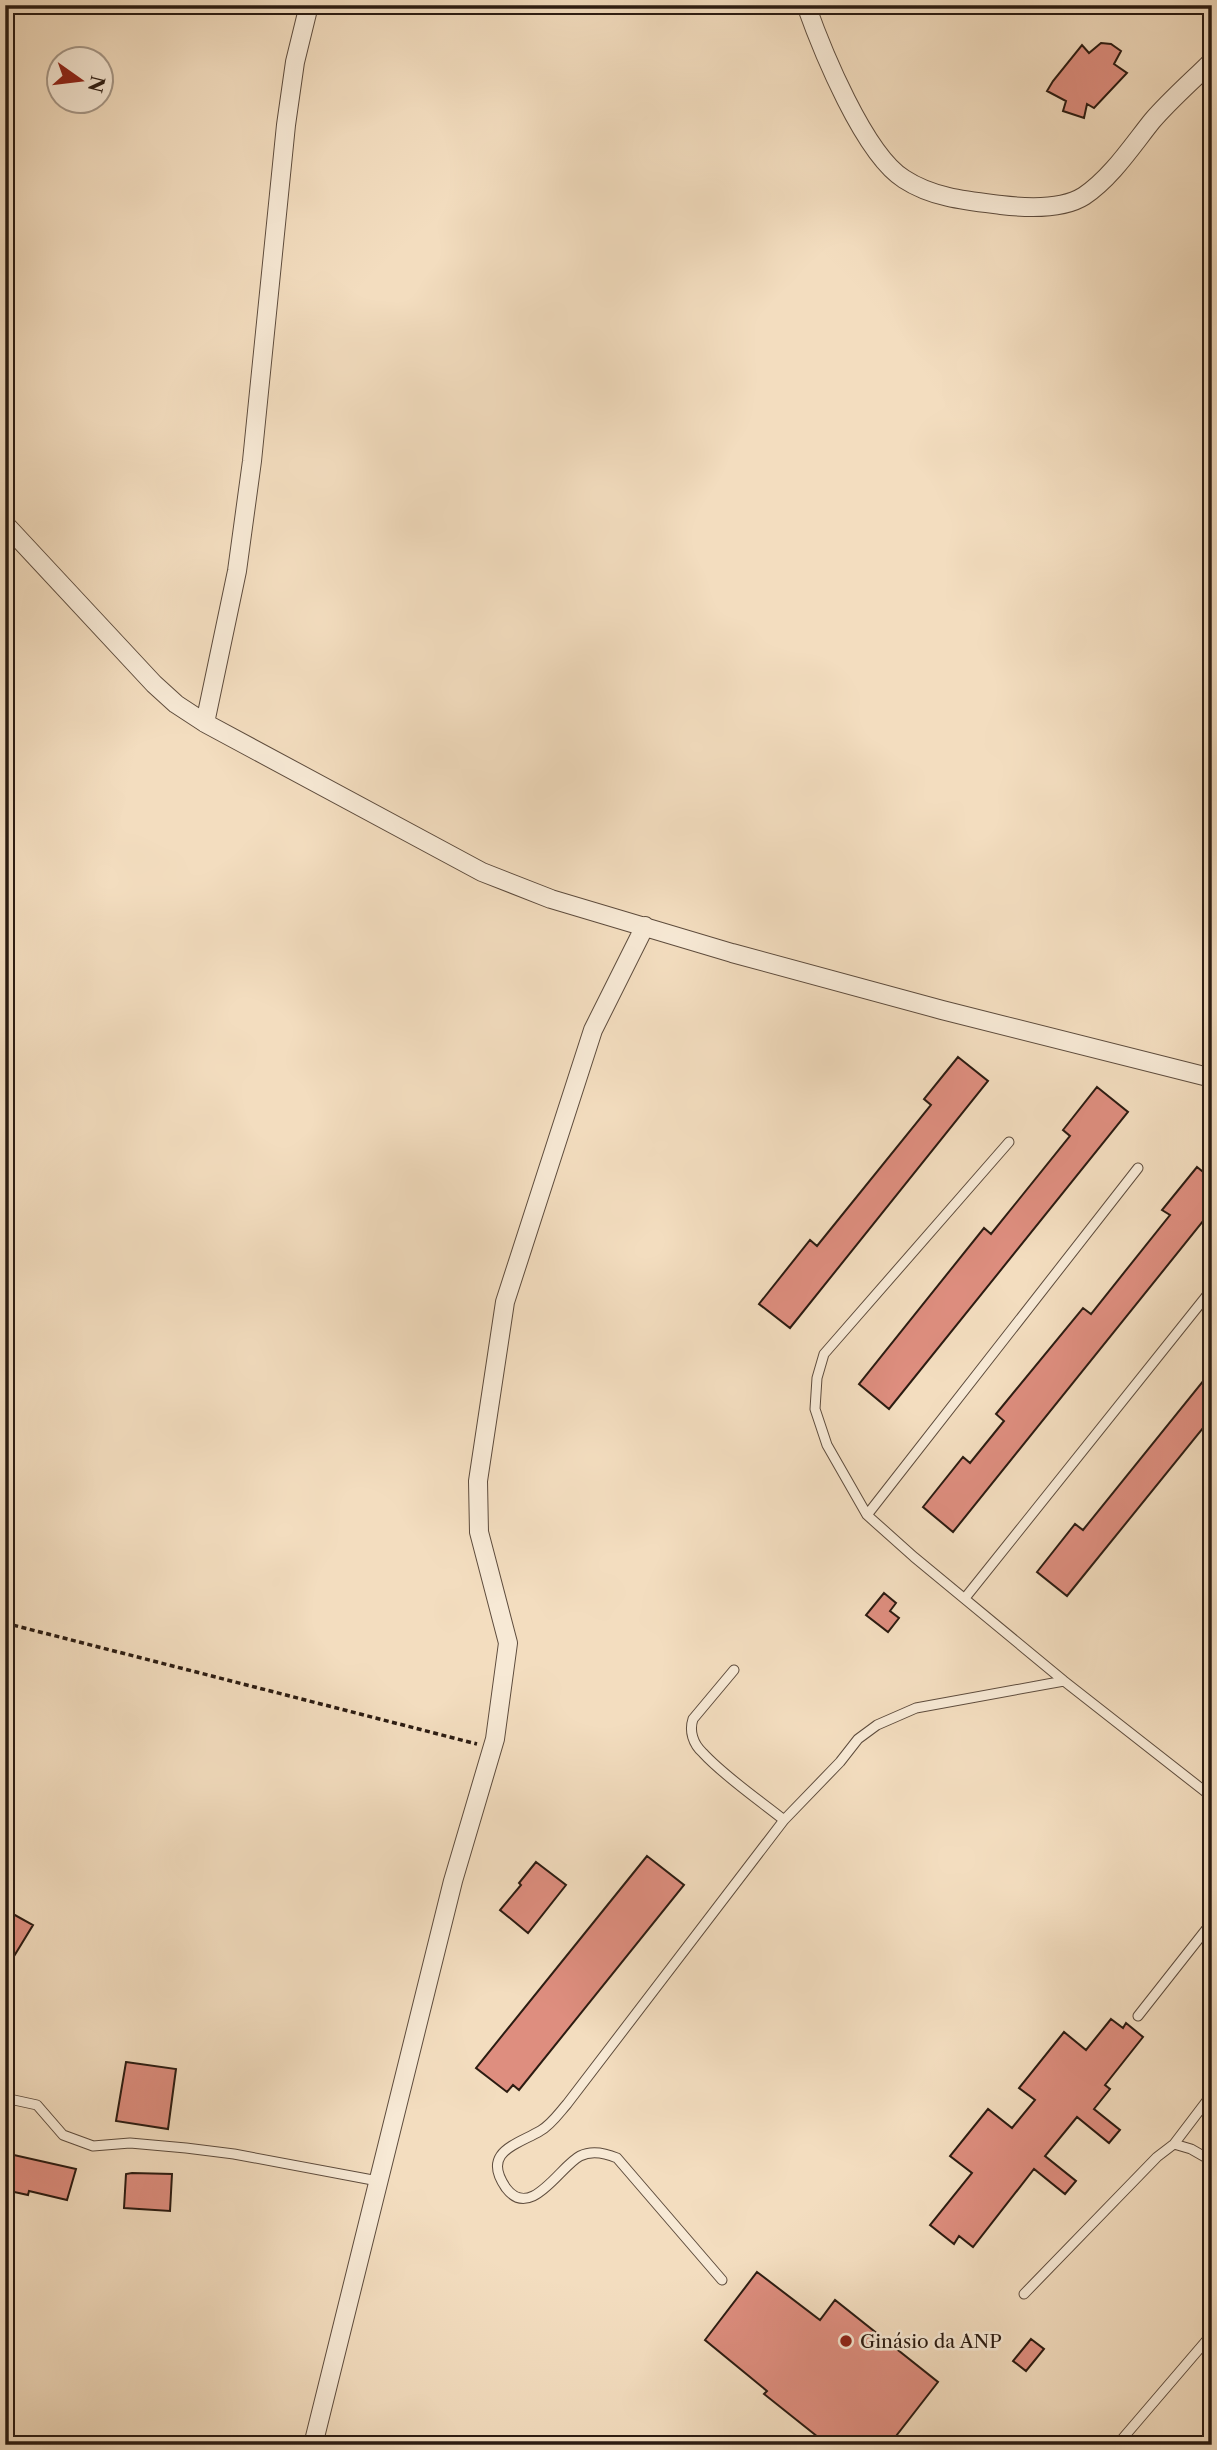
<svg xmlns="http://www.w3.org/2000/svg" width="1217" height="2450" viewBox="0 0 1217 2450" font-family="'Libre Caslon Text',serif">
<style>
.building{fill:#de8e7f;stroke:#2c1c12;stroke-width:2}
.lines{fill:none;stroke-linecap:round;stroke-linejoin:round}
.lane-casing{stroke:#5e4c3d;stroke-width:11}
.street-casing{stroke:#5e4c3d;stroke-width:20}
.path{stroke:#2c1c12;stroke-width:3.5;stroke-dasharray:5 3.5;stroke-linecap:butt}
.lane{stroke:#f7e9d5;stroke-width:9}
.street{stroke:#f7e9d5;stroke-width:18}
.poi-dot{fill:#8f2418;stroke:#f7e9d5;stroke-width:2.5}
.labels{text-anchor:middle;dominant-baseline:central;stroke-width:5;stroke-linejoin:round;paint-order:stroke}
.poi-label{font-size:19px;fill:#2c1c12;stroke:#f7e9d5;text-anchor:start}
</style>
<rect width="100%" height="100%" fill="#f3ddbf"/>
<filter id="stains"><feTurbulence type="fractalNoise" baseFrequency=".00286" numOctaves="4"/><feColorMatrix values="0 0 0 0 .2 0 0 0 0 .09 0 0 0 0 .02 0 0 0 .5 -.17"/></filter>
<radialGradient id="worn" r=".72"><stop offset=".6" stop-color="#630" stop-opacity="0"/><stop offset="1" stop-color="#630" stop-opacity=".3"/></radialGradient>
<path class="building" d="M1101 43 1111 44 1121 51 1114 64 1127 73 1094 108 1087 104 1084 118 1063 111 1066 101 1047 91 1053 81 1082 45 1089 53Z
M958 1057 988 1081 790 1328 759 1304 810 1240 817 1246 931 1105 924 1099Z
M1097 1087 1128 1112 889 1409 859 1384 984 1228 991 1234 1070 1136 1063 1130Z
M1197 1167 1212 1179V1210L953 1532 923 1507 963 1457 970 1463 1004 1421 996 1414 1083 1308 1091 1314 1170 1215 1162 1210Z
M1212 1370V1417L1067 1596 1037 1572 1075 1524 1083 1530Z
M884 1593 896 1603 890 1611 899 1618 888 1632 866 1615Z
M647 1856 684 1885 519 2090 513 2085 507 2092 476 2068Z
M536 1862 566 1885 528 1933 500 1910 521 1885 519 1883Z
M13 1914 33 1925 5 1971V1915L10 1919Z
M1111 2019 1123 2028 1126 2023 1143 2037 1105 2085 1110 2089 1094 2109 1120 2130 1109 2143 1077 2117 1045 2156 1076 2181 1065 2194 1034 2169 973 2247 959 2236 954 2244 930 2225 972 2173 950 2156 988 2109 1012 2128 1035 2100 1019 2088 1064 2032 1086 2050Z
M126 2062 176 2069 168 2129 116 2121Z
M5 2153 76 2169 67 2200 29 2191 28 2195 5 2190Z
M132 2173 172 2174 170 2211 124 2208 126 2174Z
M757 2272 820 2320 835 2300 938 2382 889 2445H828L764 2394 767 2391 705 2340Z
M1031 2339 1044 2349 1026 2371 1013 2361Z"/>
<g class="lines">
<g class="lane-casing">
<path id="lane" d="M1009 1142 824 1354 817 1378 815 1409 827 1445 867 1515 914 1557 1064 1681 1212 1797
M867 1515 1138 1168
M965 1598 1212 1289
M734 1670 693 1719C689 1731 693 1744 703 1753 724 1776 759 1800 784 1820
M1138 2016 1212 1922
M5 2098 37 2105 63 2135 93 2146 130 2143 186 2148 234 2154 378 2181
M1174 2144 1212 2094
M722 2280 617 2158C605 2153 592 2150 580 2156 560 2166 531 2221 506 2188 481 2152 516 2145 540 2131 551 2125 559 2113 567 2104L784 1820 840 1762 858 1739 877 1725 916 1708 1064 1681
M1024 2294 1157 2157 1174 2144 1191 2149 1212 2161
M1117 2445 1212 2334"/>
</g>
<g class="street-casing">
<path id="street" d="M806 5C822 50 864 154 904 179 933 198 968 201 1001 205 1026 208 1062 210 1084 196 1111 178 1132 146 1152 121 1170 100 1192 81 1212 61
M5 524 154 684 176 704 205 723 482 872 551 899 732 953 942 1010 1212 1078
M205 723 237 571 252 461 286 125 295 62 309 5
M313 2445 453 1881 495 1739 508 1643 479 1532 478 1481 505 1302 593 1030 645 926"/>
</g>
<path class="path" d="M5 1623 477 1744"/>
<use href="#lane" class="lane"/>
<use href="#street" class="street"/>
</g>
<circle class="poi-dot" cx="846" cy="2341" r="7"/>
<g class="labels">
<g class="poi-label">
<text x="860" y="2341">Ginásio da ANP</text>
</g>
</g>
<rect width="1217" height="2450" fill="none" stroke="#f3ddbf" stroke-width="28"/>
<rect x="7" y="7" width="1203" height="2436" fill="none" stroke="#2c1c12" stroke-width="3.5"/>
<rect x="14" y="14" width="1189" height="2422" fill="none" stroke="#2c1c12" stroke-width="2"/>
<g transform="translate(80 80) rotate(104)"><circle r="33" fill="#f7e9d5" stroke="#a69787" stroke-width="2"/>
<path d="M0-5L12 26L0 18L-12 26Z" fill="#8f2418"/>
<text y="-10" font-size="19" font-weight="bold" text-anchor="middle" fill="#2c1c12">N</text>
</g>
<rect width="100%" height="100%" filter="url(#stains)"/>
<rect width="100%" height="100%" fill="url(#worn)"/>
</svg>
